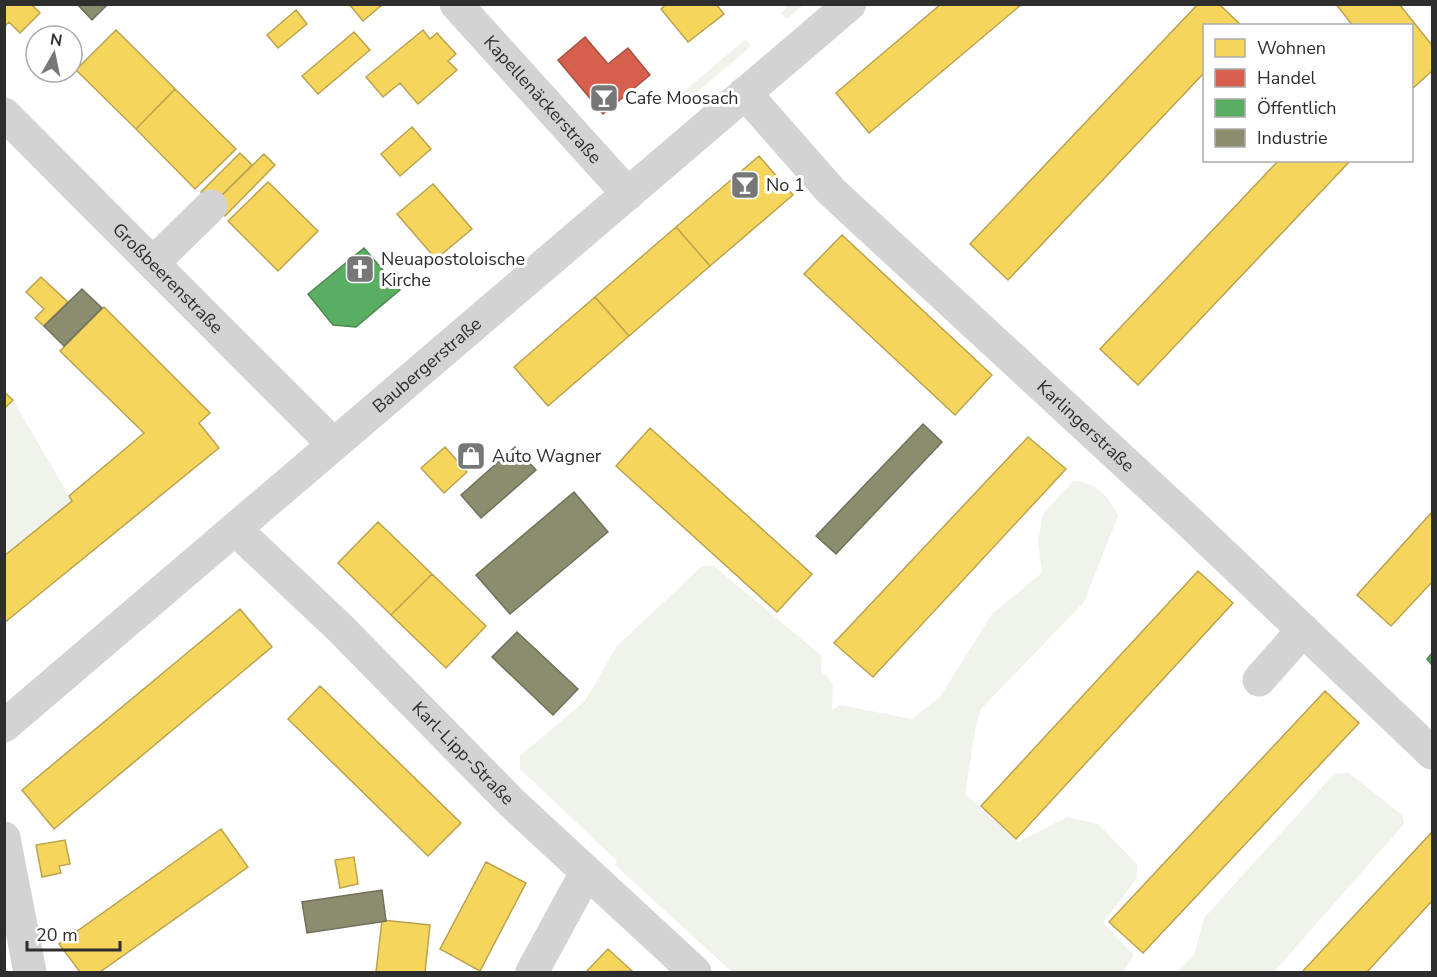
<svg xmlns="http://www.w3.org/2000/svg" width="1437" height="977" viewBox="0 0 1437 977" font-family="'Nunito Sans',sans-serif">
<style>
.green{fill:#f0f3ec}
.homes{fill:#f6d55c;stroke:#baa34e;stroke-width:1.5}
.shops{fill:#d6604d;stroke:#a45144;stroke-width:1.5}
.public{fill:#5aae61;stroke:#4d8852;stroke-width:1.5}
.industry{fill:#8c8c6e;stroke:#70705b;stroke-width:1.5}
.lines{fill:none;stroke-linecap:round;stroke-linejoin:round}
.minor{stroke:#d3d3d3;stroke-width:33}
.labels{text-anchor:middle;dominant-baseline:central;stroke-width:6;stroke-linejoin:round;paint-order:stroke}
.poi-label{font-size:18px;fill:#2e2e2e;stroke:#fff;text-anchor:start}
.street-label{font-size:18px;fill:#2e2e2e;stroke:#fff}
</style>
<rect width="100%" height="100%" fill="#fff"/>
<path class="green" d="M790 4 803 5 787 19 781 13Z
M746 39 751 46 689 99 683 92Z
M13 400 72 501 5 556V409Z
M1073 481C1096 482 1109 496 1118 516L1084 602 981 709 976 725 965 794 1018 842 1067 817 1098 824 1137 864V878L1103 923 1134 955 1123 972H732L615 865 617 861 520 769V756L585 701 617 646 702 566H714L822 656 821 671 833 683 832 710 840 705 912 719 940 697 992 614 1042 573 1038 541 1043 514Z
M1349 773 1402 815 1404 824 1274 972H1177L1194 955 1204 918 1334 774Z"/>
<path class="homes" d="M4 4H31L40 13 20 33 9 22 4 27Z
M349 4H383L363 21Z
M666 4H716L724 14 688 42 661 9Z
M941 4H1022L869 133 836 93Z
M1198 4H1219L1242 26H1204V73L1008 280 970 244Z
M1336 4H1399L1432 45V71L1412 89V26H1353Z
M296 10 307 24 278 48 267 35Z
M116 30 175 89 136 129 76 70Z
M423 30 430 39 437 33 456 54 448 61 457 70 418 104 400 83 383 97 366 77Z
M354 32 370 50 318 94 302 76Z
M175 89 236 149 195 189 136 129Z
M412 127 431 149 400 176 381 154Z
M240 153 252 165 213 204 201 192Z
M264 154 275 165 225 216 213 204Z
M759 156 793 195 710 266 676 227Z
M1279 160H1351L1138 385 1100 349Z
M268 182 318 231 278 271 228 221Z
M433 184 472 229 436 259 397 214Z
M676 227 710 266 629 336 595 297Z
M842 235 992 375 955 415 804 274Z
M41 277 68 302 44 326 35 318 44 309 26 292Z
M595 297 629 336 548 406 514 367Z
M104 307 210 413 199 423 219 448 4 623V556L72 501 69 496 144 433 60 351Z
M4 392 13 400 4 409Z
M650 428 812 574 777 612 616 466Z
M1028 437 1066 469 873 677 834 643Z
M445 447 467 472 444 493 421 468Z
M1432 512V582L1391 626 1357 595Z
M378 522 432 574 391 615 338 563Z
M1198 571 1233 603 1016 839 981 806Z
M432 574 486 626 446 668 391 615Z
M240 609 272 647 54 829 22 790Z
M320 686 461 823 428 856 288 719Z
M1325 691 1359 723 1143 953 1109 922Z
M221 829 248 867 100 972H80L59 944Z
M1432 832V901L1367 972H1302Z
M65 840 70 864 59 866 61 873 42 877 36 845Z
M354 857 358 884 340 888 335 860Z
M486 862 526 883 480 971 440 949Z
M382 920 430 925 425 972H376Z
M608 949 632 971 586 972Z"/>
<path class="shops" d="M585 37 608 64 628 48 650 75 603 114 558 60Z"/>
<path class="public" d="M364 248 400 290 356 327 333 325 308 294Z
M1432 653V665L1427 659Z"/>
<path class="industry" d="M77 4H108L92 20Z
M82 289 102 308 64 346 44 326Z
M923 424 942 442 836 554 816 536Z
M515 447 536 470 481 518 461 495Z
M574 492 608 532 510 614 476 575Z
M517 632 578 689 553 715 492 657Z
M382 890 386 921 307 933 302 902Z"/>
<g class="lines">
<g class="minor">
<path id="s1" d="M456 4 628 194"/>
<path id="s2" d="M745 93 831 191 1182 515 1432 753"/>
<path id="s3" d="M4 114 333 444"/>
<path d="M153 263 211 206"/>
<path id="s4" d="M235 529 339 627 511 802 695 972"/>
<path d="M1259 680 1303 630"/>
<path id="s5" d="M4 726 850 4"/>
<path d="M4 838 30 972"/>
<path d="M532 972 586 873"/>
</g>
</g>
<defs>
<g id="bar-square" transform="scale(1.5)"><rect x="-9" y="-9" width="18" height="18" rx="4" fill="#777" stroke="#fff"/><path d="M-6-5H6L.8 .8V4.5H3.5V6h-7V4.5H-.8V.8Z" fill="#fff"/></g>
<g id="church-square" transform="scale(1.5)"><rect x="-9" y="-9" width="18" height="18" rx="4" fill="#777" stroke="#fff"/><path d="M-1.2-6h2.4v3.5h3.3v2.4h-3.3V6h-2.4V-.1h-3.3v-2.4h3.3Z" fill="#fff"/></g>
<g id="shop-square" transform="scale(1.5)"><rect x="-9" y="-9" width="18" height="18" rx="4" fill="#777" stroke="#fff"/><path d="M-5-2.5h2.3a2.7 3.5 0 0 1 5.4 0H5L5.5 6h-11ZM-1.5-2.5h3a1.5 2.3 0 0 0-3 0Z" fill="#fff"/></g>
</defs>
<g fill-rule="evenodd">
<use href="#bar-square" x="604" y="98"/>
<use href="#bar-square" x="745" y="185"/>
<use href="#church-square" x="360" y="269"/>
<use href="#shop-square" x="471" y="456"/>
</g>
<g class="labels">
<g class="poi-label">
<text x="625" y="98">Cafe Moosach</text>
<text x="766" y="185">No 1</text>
<text x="381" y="259">Neuapostoloische<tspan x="381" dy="21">Kirche</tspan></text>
<text x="492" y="456">Auto Wagner</text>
</g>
<g class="street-label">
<text stroke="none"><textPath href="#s1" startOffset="129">Kapellenäckerstraße</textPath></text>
<text stroke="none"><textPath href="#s3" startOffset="232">Großbeerenstraße</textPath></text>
<text stroke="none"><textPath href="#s5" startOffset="556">Baubergerstraße</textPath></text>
<text stroke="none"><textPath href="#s2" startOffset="477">Karlingerstraße</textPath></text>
<text stroke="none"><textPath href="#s4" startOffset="320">Karl-Lipp-Straße</textPath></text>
</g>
</g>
<rect width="1437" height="977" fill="none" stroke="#2e2e2e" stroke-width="12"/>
<rect x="1203" y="24" width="210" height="138" fill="#ffffff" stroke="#ababab" stroke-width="1.5"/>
<rect x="1215" y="39" width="30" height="18" fill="#f6d55c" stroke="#ababab" stroke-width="1.5"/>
<text x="1257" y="54" font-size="18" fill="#2e2e2e">Wohnen</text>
<rect x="1215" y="69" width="30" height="18" fill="#d6604d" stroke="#ababab" stroke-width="1.5"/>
<text x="1257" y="84" font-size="18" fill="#2e2e2e">Handel</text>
<rect x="1215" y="99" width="30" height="18" fill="#5aae61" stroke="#ababab" stroke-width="1.5"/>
<text x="1257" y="114" font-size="18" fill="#2e2e2e">Öffentlich</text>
<rect x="1215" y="129" width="30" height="18" fill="#8c8c6e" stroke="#ababab" stroke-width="1.5"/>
<text x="1257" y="144" font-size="18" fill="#2e2e2e">Industrie</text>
<g transform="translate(54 54) rotate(9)"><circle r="28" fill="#ffffff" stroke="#ababab" stroke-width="1.5"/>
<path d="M0-4.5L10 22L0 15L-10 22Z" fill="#777777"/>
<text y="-9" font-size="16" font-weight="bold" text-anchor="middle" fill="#2e2e2e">N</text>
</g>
<path d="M27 941v9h93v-9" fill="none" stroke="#2e2e2e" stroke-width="3"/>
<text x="36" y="941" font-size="18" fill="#2e2e2e" stroke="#ffffff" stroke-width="4.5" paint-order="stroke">20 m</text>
</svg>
